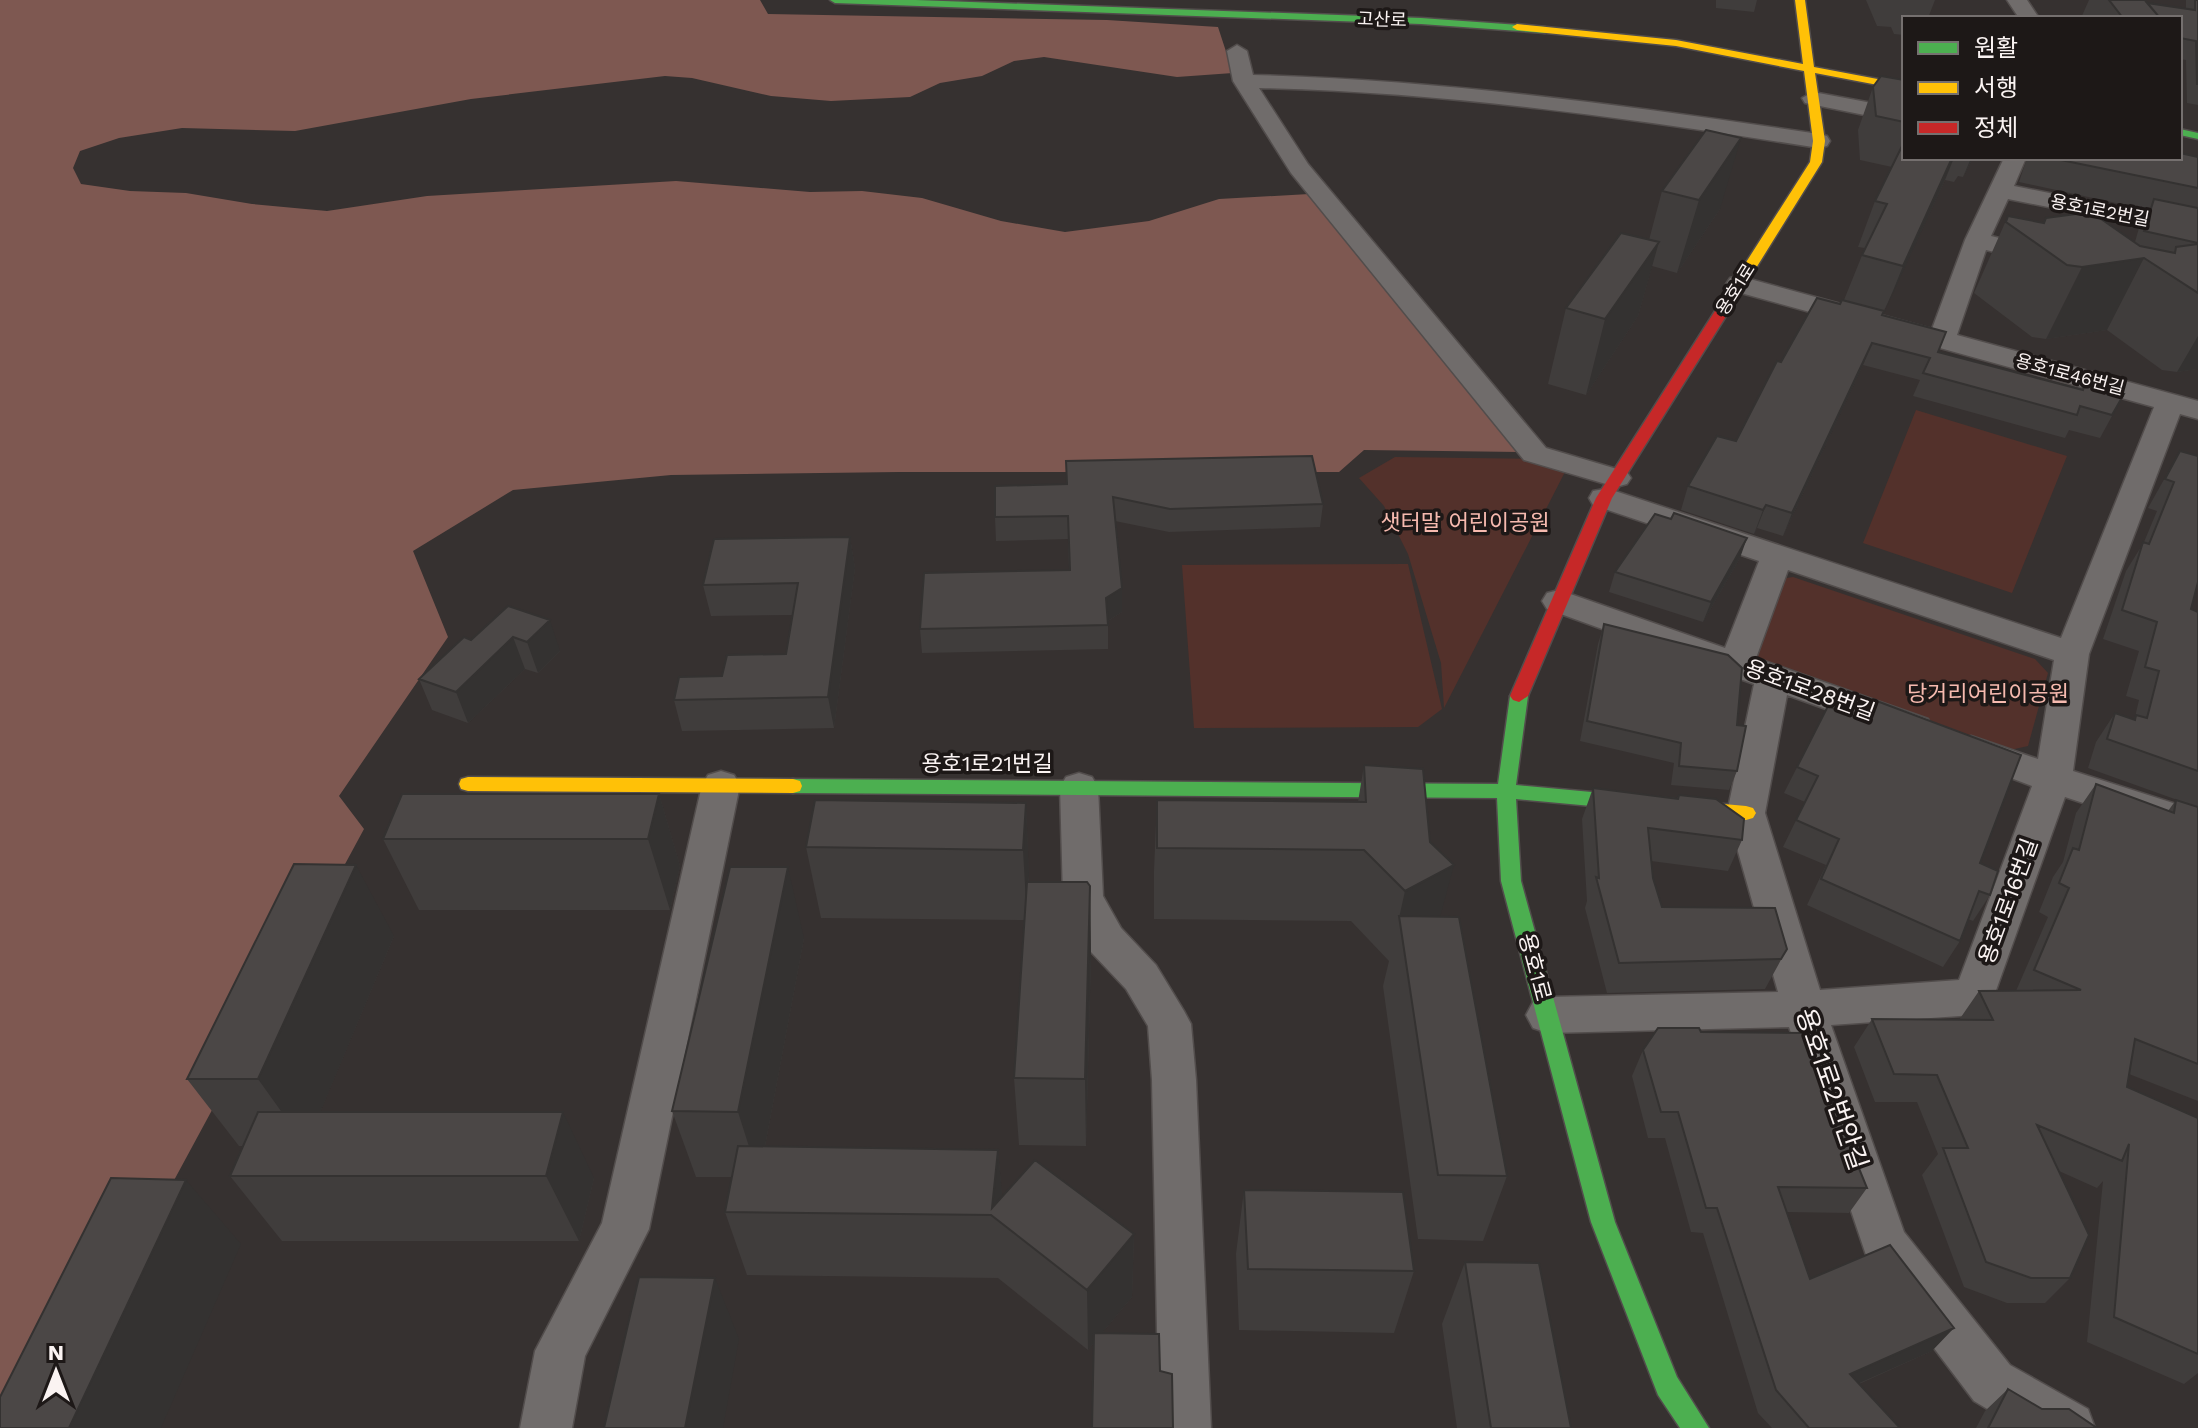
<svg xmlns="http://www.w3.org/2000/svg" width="2198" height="1428" viewBox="0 0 2198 1428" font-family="'Work Sans','Noto Sans KR',sans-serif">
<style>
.green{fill:#53312b}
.forest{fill:#7e5851}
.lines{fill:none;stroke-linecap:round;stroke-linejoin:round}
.street-casing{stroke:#524d4c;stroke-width:3}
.fast-casing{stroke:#524d4c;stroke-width:3}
.slow-casing{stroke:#524d4c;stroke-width:3}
.jam-casing{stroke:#524d4c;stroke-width:3}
.street{fill:#706c6b;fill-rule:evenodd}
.fast{fill:#4caf50;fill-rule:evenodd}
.slow{fill:#ffc107;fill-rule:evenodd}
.jam{fill:#c62828;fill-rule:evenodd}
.wall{fill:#403d3c}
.shaded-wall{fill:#343231}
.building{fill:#4b4746;stroke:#343231;stroke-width:2}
.labels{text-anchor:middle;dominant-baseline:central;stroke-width:7;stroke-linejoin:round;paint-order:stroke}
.far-street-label{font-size:18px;fill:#faf3f2;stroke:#1d1817}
.park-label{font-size:22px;fill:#f6baaf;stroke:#1d1817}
.street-label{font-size:22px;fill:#faf3f2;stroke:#1d1817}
.near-street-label{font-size:26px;fill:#faf3f2;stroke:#1d1817}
</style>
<rect width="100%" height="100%" fill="#363130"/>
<path class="green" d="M1916 410 2067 456 2012 593 1863 543Z
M1395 457 1536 459 1567 468 1444 708 1441 663 1408 554 1384 506 1359 478Z
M1408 564 1442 709 1418 727 1194 728 1182 565Z
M1793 577 2035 659 2048 673 2028 746 2010 750 1757 659 1748 650 1780 579Z"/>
<path class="forest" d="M0 0H760L768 14 1107 20 1218 27 1233 73 1177 77 1044 57 1014 61 982 76 940 83 910 97 831 101 771 96 692 78 665 76 471 99 295 131 182 128 119 138 80 151 73 168 81 184 130 191 186 193 252 204 327 211 427 196 676 181 810 192 862 191 922 198 1001 221 1065 232 1149 221 1219 199 1309 194 1520 452 1364 450 1339 472H899L671 475 513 490 413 551 448 637 339 796 364 829 40 1428H0Z"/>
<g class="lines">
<g class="street-casing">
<path id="street" d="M2007 0H2027L2039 18H2019Z
M1237 45 1247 51 1253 75C1443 80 1632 106 1819 134L1827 136 1830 141 1827 146 1819 148C1634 119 1447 92 1259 88L1308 164 1546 448 1627 472 1631 478 1627 484 1616 487 1524 460 1291 173 1233 81 1227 51Z
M1813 92 1904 109V123L1805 103 1802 98Z
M2004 158H2026L2014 186 2198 223V237L2008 199 1991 236 2050 250 2054 255 2050 260 2041 263 1986 250 1957 335 2198 401V419L2180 414 2089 654 2073 771 2198 811V841L2065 797 1989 1010 1974 1015 1831 1025 1904 1232 2010 1365 2088 1409 2095 1428H2019L1974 1401 1868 1261 1789 1027 1548 1033 1533 1028 1526 1015 1533 1002 1548 997 1778 992 1727 813 1754 684 1547 609 1542 601 1547 593 1559 590 1725 648 1759 561 1593 505 1589 498 1593 491 1604 489 1615 491 2061 638 2154 407 1730 290 1726 284 1730 278 1739 276 1932 329 1965 240ZM1788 570 2054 660 2038 759 1971 736 1958 740 1953 749 1958 758 2032 786 1959 980 1820 990 1765 813 1787 695 1915 741 1928 737 1933 728 1928 719 1756 658Z
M721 771 734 775 740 785 649 1229 585 1356 572 1428H520L535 1351 602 1223 702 785 708 775Z
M1079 773 1092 777 1098 787 1103 896 1121 928 1156 965 1184 1011 1191 1024 1196 1080 1211 1428H1159L1152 1080 1148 1026 1126 989 1091 952 1063 897 1060 787 1066 777Z"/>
</g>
<g class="fast-casing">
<path id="fast" d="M830 0H916L1421 18 1545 27 1550 30 1545 33 1421 24 835 3Z
M2180 129 2198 133V139L2180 135Z
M1519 690 1528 696 1516 785 1613 794 1620 796 1623 801 1620 806 1613 808 1516 799 1521 881 1615 1222 1677 1377 1709 1428H1680L1658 1395 1591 1222 1501 881 1497 798 793 793 786 791 784 786 786 781 793 779 1498 784 1510 696Z"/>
</g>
<g class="slow-casing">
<path id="slow" d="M1795 0H1805L1814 67 1904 84V90L1815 73 1825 141 1822 162 1743 289 1736 293 1729 289 1810 162 1813 141 1804 71 1676 46 1517 30 1512 27 1517 24 1676 40 1803 64Z
M468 777 793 779 800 781 802 786 800 791 793 793 468 791 461 789 459 784 461 779Z
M1613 794 1746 806 1753 808 1756 813 1753 818 1746 820 1613 808 1606 806 1603 801 1606 796Z"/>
</g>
<g class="jam-casing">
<path id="jam" d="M1736 285 1743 289 1612 498 1528 696 1519 702 1513 700 1510 696 1596 498 1729 289Z"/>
</g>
<use href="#street" class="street"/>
<use href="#fast" class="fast"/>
<use href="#slow" class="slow"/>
<use href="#jam" class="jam"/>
</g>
<path class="wall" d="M1716 0H1757L1754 12 1716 8Z
M1866 0H1935L1928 18H1904V35L1894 34 1891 27 1877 26Z
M2089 0H2145L2147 3 2186 9V0H2198V105L2187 103 2186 60 2180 59V18H2081Z
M1904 80V158H1973L1963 177 1958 176 1954 182 1945 180 1882 315 1938 352 2081 390 2085 384 2124 394 2100 438 2069 430 2065 438 1913 396 1920 380 1863 365 1783 536 1757 528 1754 534 1681 510 1688 486 1736 441 1781 362 1844 300 1865 248 1858 247 1875 201 1892 167 1860 160 1858 130 1873 87Z
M1706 130 1720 209 1677 273 1652 266 1638 316 1586 395 1548 384 1566 308 1649 240 1662 191Z
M2198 157V369L2177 372 2162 370 2107 330 2046 339 2032 337 1974 293 2008 216 2043 223 2046 218 2135 242 2139 228 2148 210 2019 182 2027 158Z
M2180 451 2191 609 2198 612V1101L2129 1074 2127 1087 2198 1118V1373L2184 1384 2087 1342 2103 1181 2097 1188 2059 1171 2070 1278 2045 1303H2007L1964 1287 1922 1175 1938 1154 1917 1102H1875L1854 1047 1872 1019 1959 1020 1979 991H2016L2048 917 2039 912 2053 877 2063 862 2076 813 2096 784 2168 811 2176 800 2183 802 2088 768 2096 742 2115 713 2133 720 2135 717 2139 700 2126 696 2139 651 2103 639 2126 571 2144 542 2157 511 2148 508Z
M995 486 1323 504 1320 527 1169 532 1115 521 1122 588V612L1108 621V649L922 653 920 629 1069 570 1068 539 996 541 995 517Z
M1671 519 1740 558 1703 622 1609 592 1615 572Z
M850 537 855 568 834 728 682 731 674 700 722 676 786 654 792 615 711 616 703 585Z
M508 606 560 651 538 673 525 669 468 723 432 710 419 679 471 640Z
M1604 624 1737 725V771L1729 790 1671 785 1674 763 1580 741 1598 644Z
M1828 706 1980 863 1990 895 1973 921 1968 919 1960 941 1943 967 1807 905 1826 865 1783 847 1805 802 1784 793Z
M1364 765 1430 842 1440 916 1507 1176 1483 1241 1418 1239 1383 986 1389 961 1351 921 1154 919V871L1157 800 1358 802Z
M1593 788 1677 798 1679 795 1742 840 1728 871 1651 861 1653 878 1662 907 1787 949 1765 989 1607 993 1585 908 1587 901 1582 819Z
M659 794 680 866 670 910H419L383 839Z
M1026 803 1029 882 1090 886 1091 956 1086 1146 1019 1145 1014 1078 1024 920 821 918 806 847Z
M394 936 320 1112 594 1178 579 1241H282L230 1176 243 1146H239L187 1079Z
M804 938 765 1146 998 1150 1002 1197 1134 1234 1132 1297 1102 1333 1160 1371 1173 1428 1094 1343 1088 1350 998 1278 747 1275 725 1212 732 1177H696L672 1111Z
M1701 1032 1867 1188 1849 1213 1787 1212 1810 1279 1932 1351 1859 1384 1900 1428H1772L1758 1413 1703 1233 1691 1232 1665 1138H1648L1632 1076 1643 1050Z
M1244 1190 1414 1271 1394 1333 1239 1330 1236 1254Z
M1465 1262 1571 1428H1457L1442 1324Z
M2008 1389 2042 1409 2097 1428H1976L1985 1411Z"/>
<path class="shaded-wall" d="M1741 138 1720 209 1677 273 1699 200Z
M1952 158H1954L1945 180 1884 313 1903 266Z
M1971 158H1973L1963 177Z
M1659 242 1638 316 1586 395 1605 319Z
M2144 258 2107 330 2046 339 2082 267Z
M2198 336V369L2177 372Z
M1872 343 1863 365 1783 536 1792 513Z
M1766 505 1757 528 1754 534 1763 510Z
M850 537 855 568 834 728 828 697Z
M1747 538 1740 558 1703 622 1711 602Z
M1122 588V612L1106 622V598Z
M550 620 560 651 538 673 527 642Z
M513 637 525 669 468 723 456 692Z
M659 794 680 866 670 910 648 839Z
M1026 803 1029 874 1027 920 1023 850Z
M356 865 394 936 306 1146 258 1079Z
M1454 865 1435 936 1399 918 1405 891Z
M788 867 804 938 759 1178 738 1112Z
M1090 886 1091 956 1086 1146 1085 1079Z
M563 1112 594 1178 579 1241 546 1176Z
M998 1150 1004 1215 992 1208Z
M186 1180 241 1244 161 1428H69Z
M1134 1234 1132 1297 1088 1350 1087 1290Z
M715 1278 739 1339 723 1428H685Z
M1954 1328 1932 1351 1830 1396 1850 1374Z"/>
<path class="building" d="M2109 0H2145L2160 18H2123Z
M2195 0H2198V84H2197L2196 41 2180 38V18H2160L2147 3 2195 10Z
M1881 76 1904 80V122L1876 116 1873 87Z
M1706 130 1741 138 1699 200 1662 191Z
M1904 142V158H1952L1903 266 1862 255 1887 204 1875 201Z
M2180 153 2198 157V188L2051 158H2180Z
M2154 199 2198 208V243L2144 231Z
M2091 212 2140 246 2175 253 2176 247 2198 244V293L2144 258 2082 267 2067 265 2006 222 2008 216 2044 223 2046 218Z
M1621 233 1659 242 1605 319 1566 308Z
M1817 298 1840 304 1842 300 1884 311 1882 315 1946 332 1938 352 2083 390 2085 384 2124 394 2112 415 2080 406 2077 415 1923 373 1930 358 1872 343 1792 513 1766 505 1763 510 1688 486 1717 436 1736 441 1777 361 1781 362Z
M2180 451 2198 456V582L2191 609 2198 612V771L2107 739 2115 713 2135 720 2136 715 2147 718 2159 671 2145 667 2157 622 2122 610 2143 542 2149 544 2174 482 2165 479Z
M1312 456 1323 504 1170 509 1113 497 1122 588 1106 598 1108 625 920 629 924 573 1070 570 1068 516 995 517V486L1067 484 1066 461Z
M1674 513 1747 538 1711 602 1615 572 1655 514 1671 519Z
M850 537 828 697 674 700 679 677 722 676 727 655 786 654 798 583 703 585 714 539Z
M508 606 550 620 527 642 513 637 456 692 419 679 464 637 471 640Z
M1604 624 1728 655 1742 668 1737 725 1746 726 1737 771 1679 766 1681 743 1587 721Z
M1874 700 2021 755 1980 863 1998 871 1990 895 1979 891 1960 941 1821 879 1839 839 1796 820 1818 776 1797 767 1828 706 1864 721Z
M1364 765 1423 769 1430 842 1454 865 1405 891 1364 850 1157 848V800L1366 802Z
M2096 784 2174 813 2176 800 2198 807V1064L2135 1039 2127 1087 2198 1118V1354L2114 1317 2129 1144 2122 1161 2037 1125 2089 1235 2070 1278H2031L1986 1262 1943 1148H1968L1937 1075 1894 1074 1872 1019 1993 1020 1979 991 2081 990 2034 970 2069 888 2059 883 2073 848 2079 850Z
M1593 788 1678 799 1679 795 1716 799 1744 819 1742 840 1648 828 1653 878 1662 907 1775 908 1787 949 1781 959 1619 963 1596 877 1599 878Z
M402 794H659L648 839H383Z
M815 800 1026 803 1023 850 806 847Z
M294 864 356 865 258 1079H187Z
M730 867H788L738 1112 672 1111Z
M1027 882H1087L1090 886 1085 1079 1014 1078Z
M1399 916 1459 917 1507 1176 1438 1175Z
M1658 1028H1699L1701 1032 1804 1033 1867 1188 1778 1187 1810 1279 1890 1245 1954 1328 1850 1374 1900 1428H1809L1776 1390 1717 1208H1706L1678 1112H1661L1643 1050Z
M258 1112H563L546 1176H230Z
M738 1146 998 1150 992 1208 1035 1160 1134 1234 1087 1290 991 1215 725 1212Z
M111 1178 186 1180 69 1428H0V1397Z
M1244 1190 1403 1192 1414 1271 1248 1269Z
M1465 1262 1539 1263 1571 1428H1491Z
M639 1277 715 1278 685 1428H604Z
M1094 1333 1159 1334 1160 1371 1172 1374 1173 1428H1092Z
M2008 1389 2042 1409H2069L2097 1428H1988Z"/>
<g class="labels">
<g class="far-street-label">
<text transform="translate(1382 19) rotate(2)">고산로</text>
<text transform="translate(2100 210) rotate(11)">용호1로2번길</text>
<text transform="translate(1735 289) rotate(-58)">용호1로</text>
<text transform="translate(2070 374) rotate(15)">용호1로46번길</text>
</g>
<g class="park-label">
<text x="1465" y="522">샛터말 어린이공원</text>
<text x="1988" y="693">당거리어린이공원</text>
</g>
<g class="street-label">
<text transform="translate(1810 690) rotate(20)">용호1로28번길</text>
<text x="987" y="763">용호1로21번길</text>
<text transform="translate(2008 901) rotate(-70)">용호1로16번길</text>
<text transform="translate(1535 967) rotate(75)">용호1로</text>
</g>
<g class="near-street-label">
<text transform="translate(1832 1089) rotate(71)">용호1로2번안길</text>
</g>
</g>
<rect x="1902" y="16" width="280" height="144" fill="#1d1817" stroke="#75706f" stroke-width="2"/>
<rect x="1918" y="42" width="40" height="12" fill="#4caf50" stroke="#75706f" stroke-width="2"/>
<text x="1974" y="56" font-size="24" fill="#faf3f2">원활</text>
<rect x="1918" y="82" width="40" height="12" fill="#ffc107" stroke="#75706f" stroke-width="2"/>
<text x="1974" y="96" font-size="24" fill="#faf3f2">서행</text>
<rect x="1918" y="122" width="40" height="12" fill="#c62828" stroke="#75706f" stroke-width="2"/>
<text x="1974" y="136" font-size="24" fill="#faf3f2">정체</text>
<g transform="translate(56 1372)" stroke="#1d1817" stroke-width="6" paint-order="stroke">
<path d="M0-6L14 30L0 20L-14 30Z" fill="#faf3f2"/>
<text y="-12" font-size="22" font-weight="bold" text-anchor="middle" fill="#faf3f2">N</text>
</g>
</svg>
